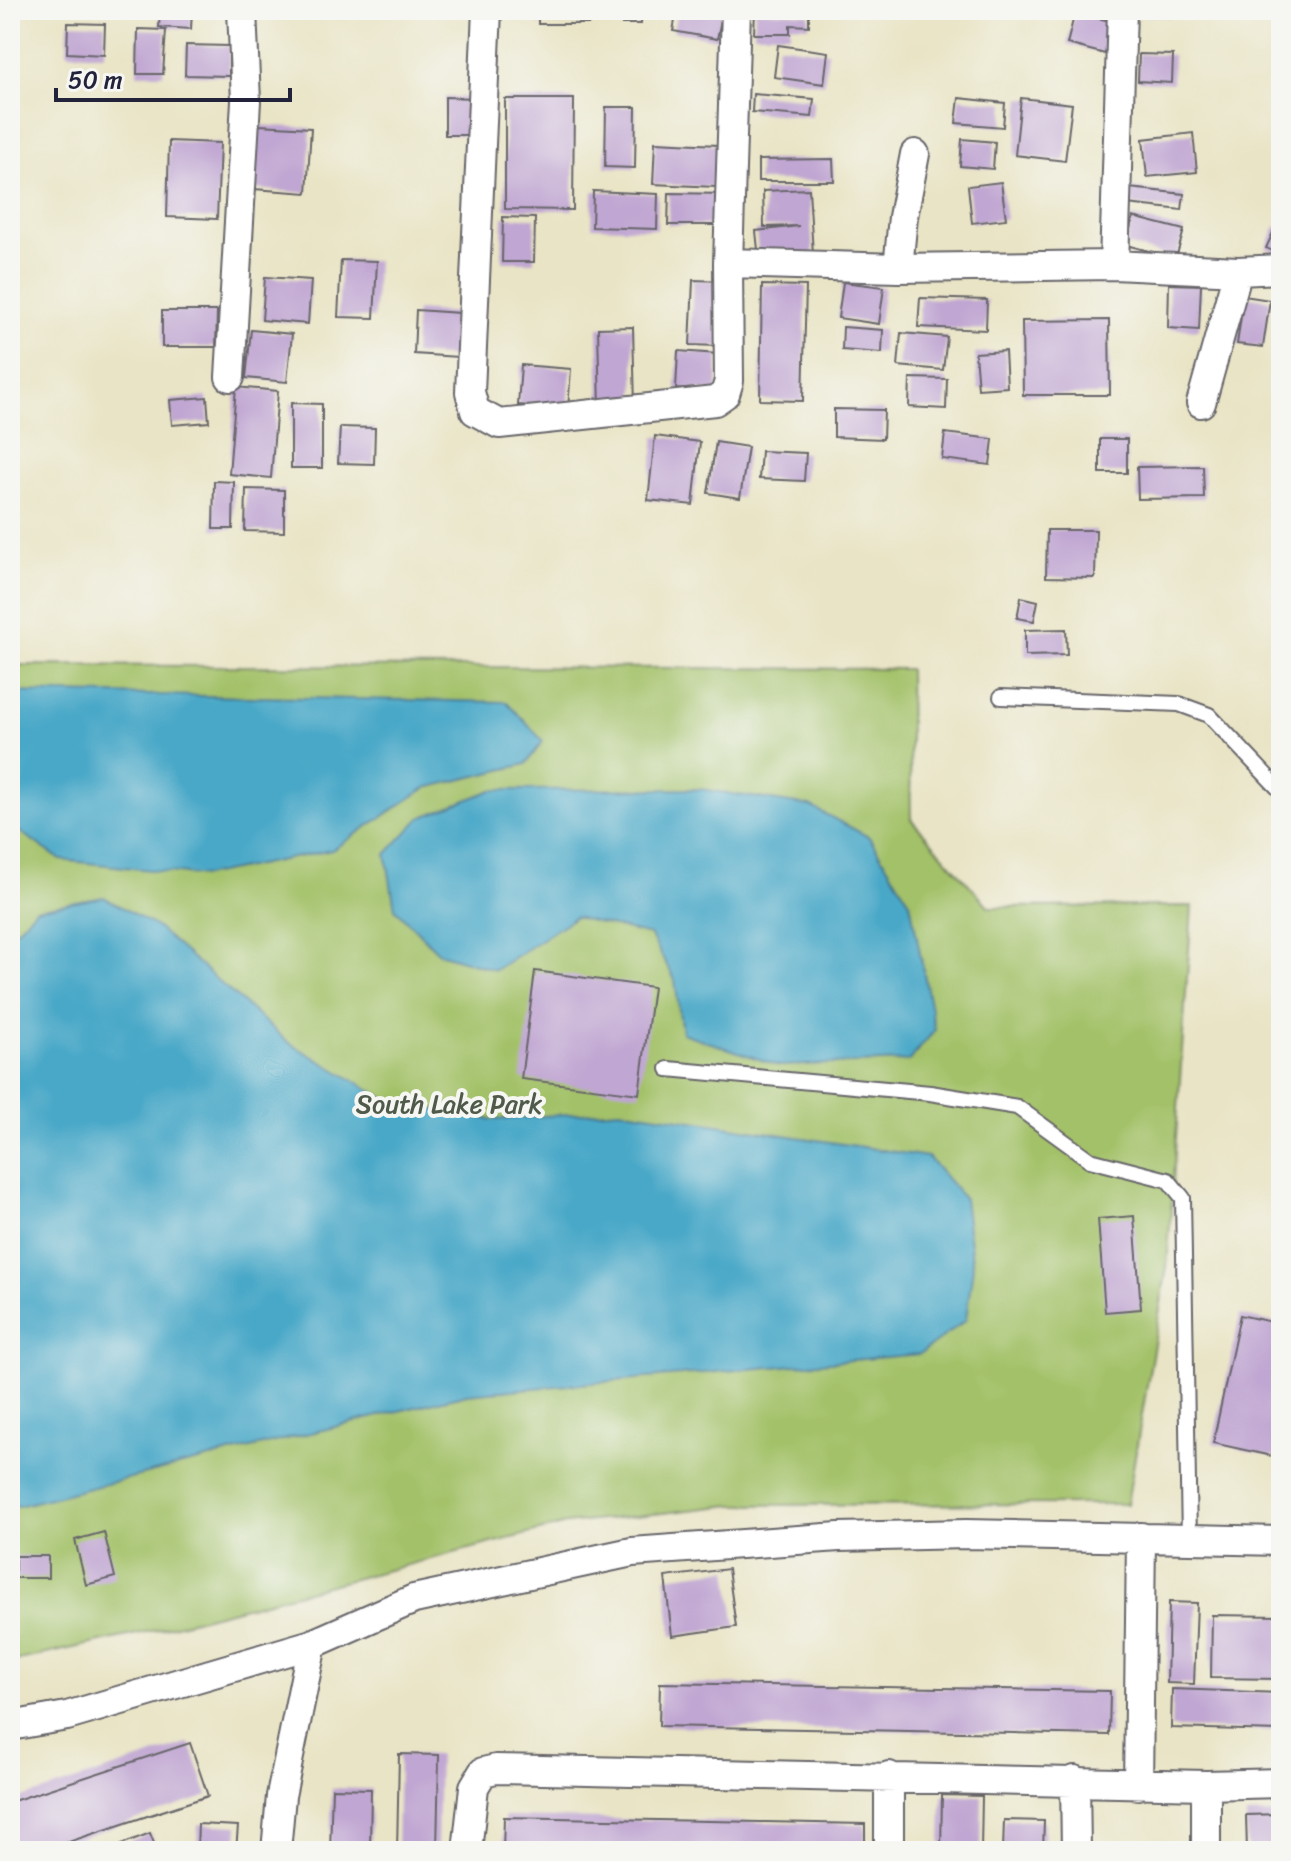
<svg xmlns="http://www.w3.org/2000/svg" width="1291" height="1861" viewBox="0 0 1291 1861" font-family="Sriracha,sans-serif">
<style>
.green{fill:#a3c168;stroke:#627252;stroke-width:2}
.water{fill:#49a8c8;stroke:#366582;stroke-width:2}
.building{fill:#c0a6d2}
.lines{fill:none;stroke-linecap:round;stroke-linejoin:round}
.lane-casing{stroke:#68666b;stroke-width:18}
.street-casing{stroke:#68666b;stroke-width:32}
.lane{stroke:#fff;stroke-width:14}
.street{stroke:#fff;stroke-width:28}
.labels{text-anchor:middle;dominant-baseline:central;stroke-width:8;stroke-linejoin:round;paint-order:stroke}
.park-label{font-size:26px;fill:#4f5a4b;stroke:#f6f6f2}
</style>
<rect width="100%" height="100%" fill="#f6f6f2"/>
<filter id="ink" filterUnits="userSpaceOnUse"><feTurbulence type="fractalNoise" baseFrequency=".0125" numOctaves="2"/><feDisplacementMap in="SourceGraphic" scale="16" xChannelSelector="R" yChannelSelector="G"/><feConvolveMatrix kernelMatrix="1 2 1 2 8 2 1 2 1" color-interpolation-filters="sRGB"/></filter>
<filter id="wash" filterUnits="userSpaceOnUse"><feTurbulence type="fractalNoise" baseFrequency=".006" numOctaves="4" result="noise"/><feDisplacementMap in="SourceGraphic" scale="32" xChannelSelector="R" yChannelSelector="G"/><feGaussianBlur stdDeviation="1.8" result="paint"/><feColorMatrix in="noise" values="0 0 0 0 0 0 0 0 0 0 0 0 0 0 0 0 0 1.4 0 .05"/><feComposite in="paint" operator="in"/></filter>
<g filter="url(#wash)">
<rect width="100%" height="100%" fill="#e9e4c5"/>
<path class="green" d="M10 665 909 669 911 819 989 907 1192 906 1167 1267 1127 1504 733 1505 566 1524 164 1628 10 1662Z"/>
<path class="water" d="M10 692 507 702 543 741 526 764 426 788 332 850 204 876 61 860 10 825Z
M700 789 810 806 869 837 910 902 935 1030 909 1061 779 1066 682 1033 675 980 650 935 575 917 495 970 439 953 395 909 386 854 420 818 492 790Z
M104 897 155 926 288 1042 391 1102 492 1120 620 1110 928 1157 964 1199 973 1267 966 1320 920 1354 467 1394 10 1508V937L36 909Z"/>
<g id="blocks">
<path class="building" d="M160 10H192L191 29 159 27Z
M538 10H589V24H538Z
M623 10H642L641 24H622Z
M677 10H723L717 39 673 31Z
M755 10 809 14V26L790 25V34H754Z
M1142 10H1176L1175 17 1142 15Z
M1075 12 1113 22 1105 54 1067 44Z
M68 23 105 24 104 55 67 53Z
M138 29 166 30 163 74H137Z
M186 45 229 46V76L185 75Z
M778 45 828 52 824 84 774 77Z
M1139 54 1173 55 1172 83 1138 81Z
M753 94 814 99 812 117 752 112Z
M445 97 474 98V135H445Z
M959 98 1005 103 1003 127 956 123Z
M1021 98 1072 104 1065 161 1015 155Z
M505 99H574L573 210 505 209Z
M606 107H636L635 168 605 167Z
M259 125 311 128 307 193 254 189Z
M1193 133 1197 172 1147 177 1143 139Z
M962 139 995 142 993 169 960 166Z
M169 141 220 143 217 219 167 217Z
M655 142 718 145 716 187 653 184Z
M833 159 834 181H758V160Z
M1001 182 1006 219 972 223 968 186Z
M1129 188 1184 194 1182 210 1127 204Z
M809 189 813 254 759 259 756 231 799 226 764 227 763 191Z
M593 191 658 194 657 229 592 227Z
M669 193 724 194V225H668Z
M503 217 535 218 534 262H502Z
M1133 217 1184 230 1176 258 1126 245Z
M1276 226 1281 228V255L1266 248Z
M341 260 377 261 374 318 338 317Z
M265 277 311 280 308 324 262 320Z
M693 280 721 281 719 346 690 345Z
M843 282 884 287 879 324 838 318Z
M1169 284 1201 285 1199 330 1168 328Z
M762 285 806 286 803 401 760 400Z
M1244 296 1270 300 1263 347 1237 344Z
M920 298 987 300 986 330 918 327Z
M416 310 460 313 458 357 414 354Z
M162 311H217L216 347H162Z
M1109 320 1110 395H1023L1022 321Z
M633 327 635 407 600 408 598 328Z
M843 327 883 330 882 353 842 350Z
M251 330 292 334 287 382 246 378Z
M901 333 947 337 943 370 898 366Z
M678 351 718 354 717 391 676 389Z
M1005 351 1007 387 978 389 975 353Z
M521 365 571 369 568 409 518 405Z
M910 378 947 379 946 409 909 407Z
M236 387 278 391 271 478 229 474Z
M207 397 209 422 172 425 170 400Z
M291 403 322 404V468H291Z
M834 409 884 410 883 439 834 437Z
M340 427 375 428 374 464 338 463Z
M945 433 993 439 990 465 942 459Z
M655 436 700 442 693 505 648 500Z
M1100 439H1127V473H1100Z
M716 442 748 447 740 498 708 493Z
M761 451 806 453 804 481 759 479Z
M1203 466 1204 498 1138 499 1137 467Z
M214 481 234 482 233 529H213Z
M246 489 284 490V532L245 531Z
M1047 530H1096L1095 578 1046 577Z
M1021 597 1038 601 1034 621 1017 618Z
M1066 629 1067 655 1025 656V630Z
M535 971 653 987 639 1094 521 1079Z
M1134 1216 1141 1309 1105 1312 1098 1219Z
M1240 1315 1281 1324V1458L1213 1443Z
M104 1532 115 1577 86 1585 75 1540Z
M15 1556H48V1578H15Z
M728 1569 736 1627 672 1636 665 1577Z
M1169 1602 1197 1603 1194 1684 1167 1683Z
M1212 1615 1281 1616V1679L1211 1678Z
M660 1683 1110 1691 1109 1735 659 1726Z
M1172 1689 1281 1693V1731L1171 1728Z
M190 1743 208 1796 41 1851H10V1802Z
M399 1754 439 1755 437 1851H397Z
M332 1788 371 1789 370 1851H330Z
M942 1795 982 1796 981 1851H941Z
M1281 1814V1851H1247L1246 1815Z
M504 1817 865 1824V1851H503Z
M1004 1820 1044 1821 1043 1851H1003Z
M198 1824 238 1826 236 1851H197Z
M150 1833 157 1851H104Z"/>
</g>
</g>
<g filter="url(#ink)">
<use href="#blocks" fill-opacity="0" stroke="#68666b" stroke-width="2"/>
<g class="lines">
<g class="lane-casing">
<path id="lane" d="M1001 697 1179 704 1209 715 1281 791
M668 1069 930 1093 1017 1107 1090 1160 1168 1180 1183 1198 1189 1539"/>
</g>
<g class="street-casing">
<path id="street" d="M487 10 470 392 475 411 499 424 715 401 725 394 729 381 728 263 736 10
M728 263 898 268 1114 265 1122 10
M1114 265 1238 271
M898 268 903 217 915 154
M230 377 246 101 242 10
M1201 403 1238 271 1281 269
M10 1726 67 1716 312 1644 414 1599 632 1552 839 1537 966 1534 1281 1541
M889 1776V1851
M1075 1780 1076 1851
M1138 1785 1141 1537
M1206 1785 1281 1783
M276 1851 281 1796 312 1644
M467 1851 474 1787 483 1772 496 1769 1206 1785V1851"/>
</g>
<use href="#lane" class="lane"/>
<use href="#street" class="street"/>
</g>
</g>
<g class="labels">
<g class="park-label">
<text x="449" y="1104">South Lake Park</text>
</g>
</g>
<rect width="1291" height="1861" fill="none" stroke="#f6f6f2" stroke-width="40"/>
<path d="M56 88v12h234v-12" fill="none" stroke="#22223b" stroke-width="4"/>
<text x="68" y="88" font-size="24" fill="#22223b" stroke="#f6f6f2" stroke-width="6" paint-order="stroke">50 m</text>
</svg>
